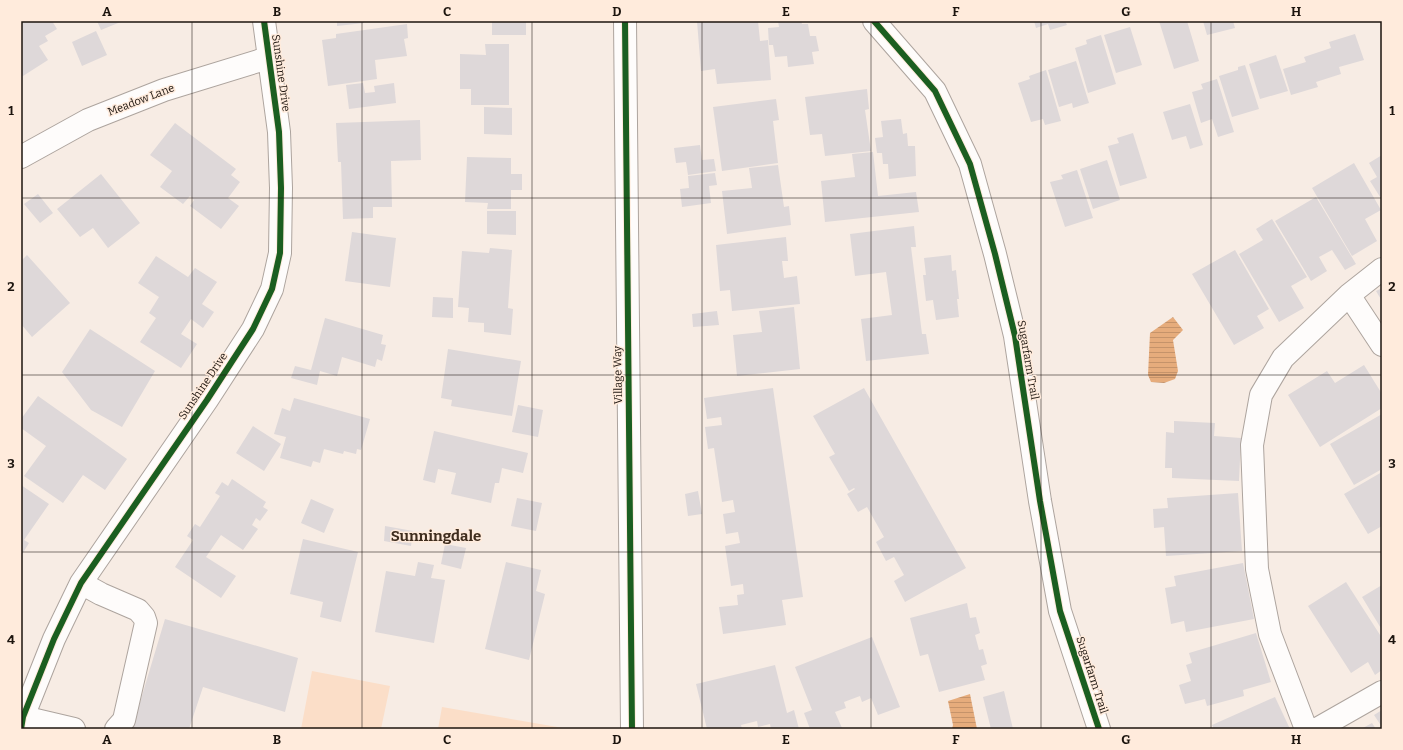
<svg xmlns="http://www.w3.org/2000/svg" width="1403" height="750" viewBox="0 0 1403 750" font-family="Bitter,serif">
<style>
.green{fill:#fbdec8}
.water{fill:url(#water-rules)}
.building{fill:#ded8d9}
.lines{fill:none;stroke-linecap:round;stroke-linejoin:round}
.minor-casing{stroke:#ada49e;stroke-width:24}
.minor{stroke:#fefcfb;stroke-width:22}
.cycleway-casing{stroke:#ffebdc;stroke-width:8}
.cycleway{stroke:#1b5e20;stroke-width:6}
.grid{fill:none;stroke:#1c140e;stroke-width:1;stroke-opacity:0.55}
.labels{text-anchor:middle;dominant-baseline:central;stroke-width:3;stroke-linejoin:round;paint-order:stroke}
.street-label{font-size:11px;fill:#1c140e;stroke:#ffebdc}
.district-label{font-size:15px;font-weight:bold;fill:#3f2d1e;stroke:#ffebdc}
.neatline{fill:none;stroke:#1c140e;stroke-width:1.5}
.grid-label{font-size:13px;text-anchor:middle;font-weight:bold;fill:#1c140e}
</style>
<defs>
<pattern id="water-rules" width="6" height="5" patternUnits="userSpaceOnUse"><rect width="6" height="5" fill="#e6ac7c"/><path d="M0 2.5h6" fill="none" stroke="#c5936a"/></pattern>
</defs>
<rect width="100%" height="100%" fill="#f7ece4"/>
<path class="green" d="M312 671 390 686 381 729H301Z
M442 707 569 729H438Z"/>
<path class="water" d="M1173 317 1183 330 1173 340 1178 371 1175 379 1164 383 1151 382 1148 375 1150 333Z
M970 694 977 729H952L953 725 948 701Z"/>
<path class="building" d="M21 21H52L57 29 45 36 48 41 39 46 48 60 23 76 21 74Z
M97 21H123L101 30Z
M337 21H364V23L337 26Z
M492 21H526V35H492Z
M697 21H758L760 41 768 40 771 80 717 84 715 69 701 71Z
M778 21H801L802 24H808L810 36H816L819 51 812 52 814 64 788 67 787 56 775 57 773 45H769L768 28 779 27Z
M1034 21H1065L1067 25 1050 30 1048 24 1036 28Z
M1159 21H1187L1199 61 1174 69Z
M1203 21H1233L1235 28 1207 35Z
M407 24 408 38 404 39 407 56 375 60 377 79 328 86 322 40 336 38V34Z
M1130 27 1142 65 1116 73 1104 35Z
M96 31 107 55 82 66 72 42Z
M1355 34 1364 60 1339 67 1341 74 1316 82 1318 87 1291 95 1283 69 1306 62 1304 57 1331 48 1329 42Z
M1101 35 1116 84 1088 93 1075 48 1087 44 1086 40Z
M485 44H509V105H471V89H460V54L486 55Z
M1276 55 1288 91 1260 99 1249 64Z
M1076 61 1089 103 1073 108 1072 103 1059 107 1048 70Z
M1245 65 1259 109 1232 117 1219 76 1238 70V67Z
M1046 70 1061 121 1045 125 1043 119 1031 122 1018 83 1030 79 1029 76Z
M1217 79 1234 132 1218 137 1212 119 1201 123 1192 92 1203 89 1201 84Z
M363 83 365 93 375 92 374 86 394 83 396 103 349 109 346 85Z
M867 89 869 109 865 110 871 151 825 156 822 134 810 135 805 97Z
M776 99 779 120 773 121 778 163 722 171 713 107Z
M1190 104 1203 145 1190 149 1186 136 1172 140 1163 112Z
M484 107 512 108V135L484 134Z
M901 119 903 134 907 133 908 146H915L916 176 889 179 888 164H883L882 153H877L875 138 883 137 881 121Z
M420 120 421 160 391 161 392 207H373V218L343 219 341 162H338L336 123Z
M175 123 236 169 231 175 240 182 228 198 239 206 221 229 190 206 194 200 190 196 183 204 160 187 172 171 150 155Z
M1133 133 1147 178 1120 186 1108 146 1119 143 1117 138Z
M700 145 702 160 714 159 716 171 688 175 686 162 676 163 674 148Z
M873 152 878 196 916 192 919 212 825 222 821 181 855 177 852 154Z
M1382 155V200L1370 181 1377 177 1369 163Z
M467 157 511 158V174H522V190H511V209H487L488 203 465 202Z
M1107 160 1120 200 1093 209 1080 169Z
M1354 163 1381 210 1365 219 1377 241 1352 256 1312 188Z
M778 165 784 207 789 206 791 225 727 234 722 191 752 188 749 168Z
M1077 170 1093 218 1065 227 1050 182 1063 179 1061 175Z
M715 173 717 185 709 186 711 203 682 207 680 189 689 188 688 176Z
M101 174 140 223 108 248 93 228 80 237 57 209Z
M38 194 53 213 40 223 24 204Z
M1316 197 1356 264 1345 270 1332 250 1319 257 1327 271 1311 281 1275 221Z
M487 211H516V235L487 234Z
M1272 219 1307 277 1291 286 1304 308 1279 322 1239 254 1263 240 1256 229Z
M914 226 916 247H911L922 334H926L929 354 866 361 861 319 892 315 886 272 855 276 850 234Z
M352 232 396 238 390 287 345 281Z
M786 237 788 261H782L784 278 797 276 800 304 732 311 730 290 720 291 716 245Z
M490 248 512 250 508 308 513 309 511 335 484 332V323L468 322 469 308 458 307 462 251 489 253Z
M1235 250 1269 309 1257 316 1264 328 1234 345 1192 274Z
M27 255 70 303 32 337 21 324V261Z
M951 255 952 271 956 270 959 299H957L959 317 936 320 933 300 926 301 923 275H926L924 258Z
M156 256 188 277 195 268 217 282 202 304 214 312 203 328 191 319 181 334 197 344 181 368 140 342 156 318 149 313 159 297 138 283Z
M1382 288V301L1376 291Z
M433 297 453 298V318L432 317Z
M794 307 800 369 737 376 733 335 762 332 759 311Z
M717 311 719 325 693 327 692 314Z
M325 318 383 335 381 344 386 345 382 361 377 359 375 367 342 357 337 376 320 371 317 385 291 378 295 366 311 370Z
M90 329 155 371 122 427 91 410 62 372Z
M448 349 521 361 512 416 451 406 452 400 441 398Z
M1364 365 1382 394V408L1320 447 1288 395 1327 371 1335 383Z
M773 388 803 597 782 600 786 625 723 634 719 607 738 605 737 595 744 594 743 584 731 586 725 546 740 543 738 532 726 534 723 514 735 512 733 500 722 502 714 448 708 449 705 427 722 425 721 417 707 419 704 398Z
M864 388 966 568 905 602 894 581 904 575 894 557 886 561 876 542 884 537 867 507 858 512 847 494 855 489 854 488 849 491 829 457 835 454 813 416Z
M38 396 127 459 105 490 83 475 63 503 24 476 46 446 21 428V419Z
M294 398 370 419 361 450 357 449 356 454 344 451 343 454 324 449 320 463 313 461 311 467 280 458 286 437 274 434 282 408 290 411Z
M518 405 543 410 538 437 512 432Z
M1382 414V469L1354 485 1330 444Z
M1174 421 1215 423 1214 436 1241 438 1239 481 1172 478V468H1165L1166 432 1174 433Z
M253 426 281 444 264 471 236 453Z
M434 431 528 453 523 473 502 468 499 483H495L491 503 451 494 456 473 438 469 435 483 423 480Z
M1382 472V526L1368 534 1344 494Z
M232 479 266 502 263 507 268 510 260 521 256 518 252 525 258 529 243 550 221 535 206 557 236 576 221 598 175 567 193 540 187 536 195 524 200 527 220 496 215 493 222 482 228 486Z
M21 485 49 504 24 540 29 543 21 556Z
M698 491 702 514 688 516 685 494Z
M1238 493 1242 551 1166 556 1164 527 1154 528 1153 509 1168 508 1167 498Z
M517 498 542 503 536 531 511 526Z
M311 499 334 509 324 533 301 523Z
M385 526 413 531 411 546 384 541Z
M303 539 358 552 341 622 320 617 323 602 290 594Z
M445 544 466 548 461 569 441 564Z
M418 562 434 565 431 578 445 580 434 643 375 632 386 571 415 576Z
M506 562 541 570 536 591 545 594 529 660 485 649Z
M1243 563 1254 619 1186 632 1184 621 1171 624 1165 588 1176 586 1174 576Z
M1346 582 1382 638V670L1375 675 1368 662 1351 673 1308 606Z
M1382 585V630L1362 597Z
M967 603 970 618 976 617 980 633 975 635 979 650 983 649 987 664 981 666 985 680 939 692 928 654 920 656 910 618Z
M165 619 298 658 285 712 203 687 189 729H132Z
M1256 633 1271 682 1243 690 1244 696 1207 706 1205 699 1185 704 1179 685 1191 681 1186 665 1192 663 1189 653Z
M872 637 900 707 878 715 871 698 862 702 860 696 844 702 846 708 835 712 842 728 838 729H810L804 713 812 710 795 667Z
M775 665 787 713 794 710 799 729H771L770 724 758 727 757 721 741 725 742 729H707L696 684Z
M1004 691 1013 729H991L983 697Z
M1275 697 1290 729H1214L1212 725Z
M1382 710V727L1374 715Z
M1372 723 1376 729H1361Z"/>
<g class="lines">
<g class="minor-casing">
<path id="minor" d="M625 21 632 729
M874 21 935 91 970 164 995 254 1015 336 1040 501 1060 611 1099 729
M21 157 88 120 164 90 268 58
M1349 295 1382 345
M81 583 101 594 138 610 144 617 146 623 124 720 116 729
M23 717 74 729
M21 729 23 717 54 639 81 583 207 400 253 329 272 289 280 253 281 188 279 132 264 21
M1306 729 1270 634 1257 569 1252 445 1261 395 1283 358 1349 295 1382 269
M1317 729 1382 692"/>
</g>
<use href="#minor" class="minor"/>
<g class="cycleway-casing">
<path id="cycleway" d="M625 21 632 729
M874 21 935 91 970 164 995 254 1015 336 1040 501 1060 611 1099 729
M21 729 23 717 54 639 81 583 207 400 253 329 272 289 280 253 281 188 279 132 264 21"/>
</g>
<use href="#cycleway" class="cycleway"/>
</g>
<path class="grid" d="M192 21V729M362 21V729M532 21V729M702 21V729M871 21V729M1041 21V729M1211 21V729M21 198H1382M21 375H1382M21 552H1382"/>
<g class="labels">
<g class="street-label">
<text transform="translate(281 73) rotate(82)">Sunshine Drive</text>
<text transform="translate(141 100) rotate(-21)">Meadow Lane</text>
<text transform="translate(1028 360) rotate(80)">Sugarfarm Trail</text>
<text transform="translate(618 375) rotate(-91)">Village Way</text>
<text transform="translate(203 386) rotate(-56)">Sunshine Drive</text>
<text transform="translate(1092 675) rotate(72)">Sugarfarm Trail</text>
</g>
<g class="district-label">
<text x="436" y="536">Sunningdale</text>
</g>
</g>
<rect width="1403" height="750" fill="none" stroke="#ffebdc" stroke-width="44"/>
<rect x="22" y="22" width="1359" height="706" class="neatline"/>
<g class="grid-label">
<text x="107" y="16">A</text>
<text x="277" y="16">B</text>
<text x="447" y="16">C</text>
<text x="617" y="16">D</text>
<text x="786" y="16">E</text>
<text x="956" y="16">F</text>
<text x="1126" y="16">G</text>
<text x="1296" y="16">H</text>
<text x="11" y="115">1</text>
<text x="1392" y="115">1</text>
<text x="11" y="291">2</text>
<text x="1392" y="291">2</text>
<text x="11" y="468">3</text>
<text x="1392" y="468">3</text>
<text x="11" y="644">4</text>
<text x="1392" y="644">4</text>
<text x="107" y="744">A</text>
<text x="277" y="744">B</text>
<text x="447" y="744">C</text>
<text x="617" y="744">D</text>
<text x="786" y="744">E</text>
<text x="956" y="744">F</text>
<text x="1126" y="744">G</text>
<text x="1296" y="744">H</text>
</g>
</svg>
